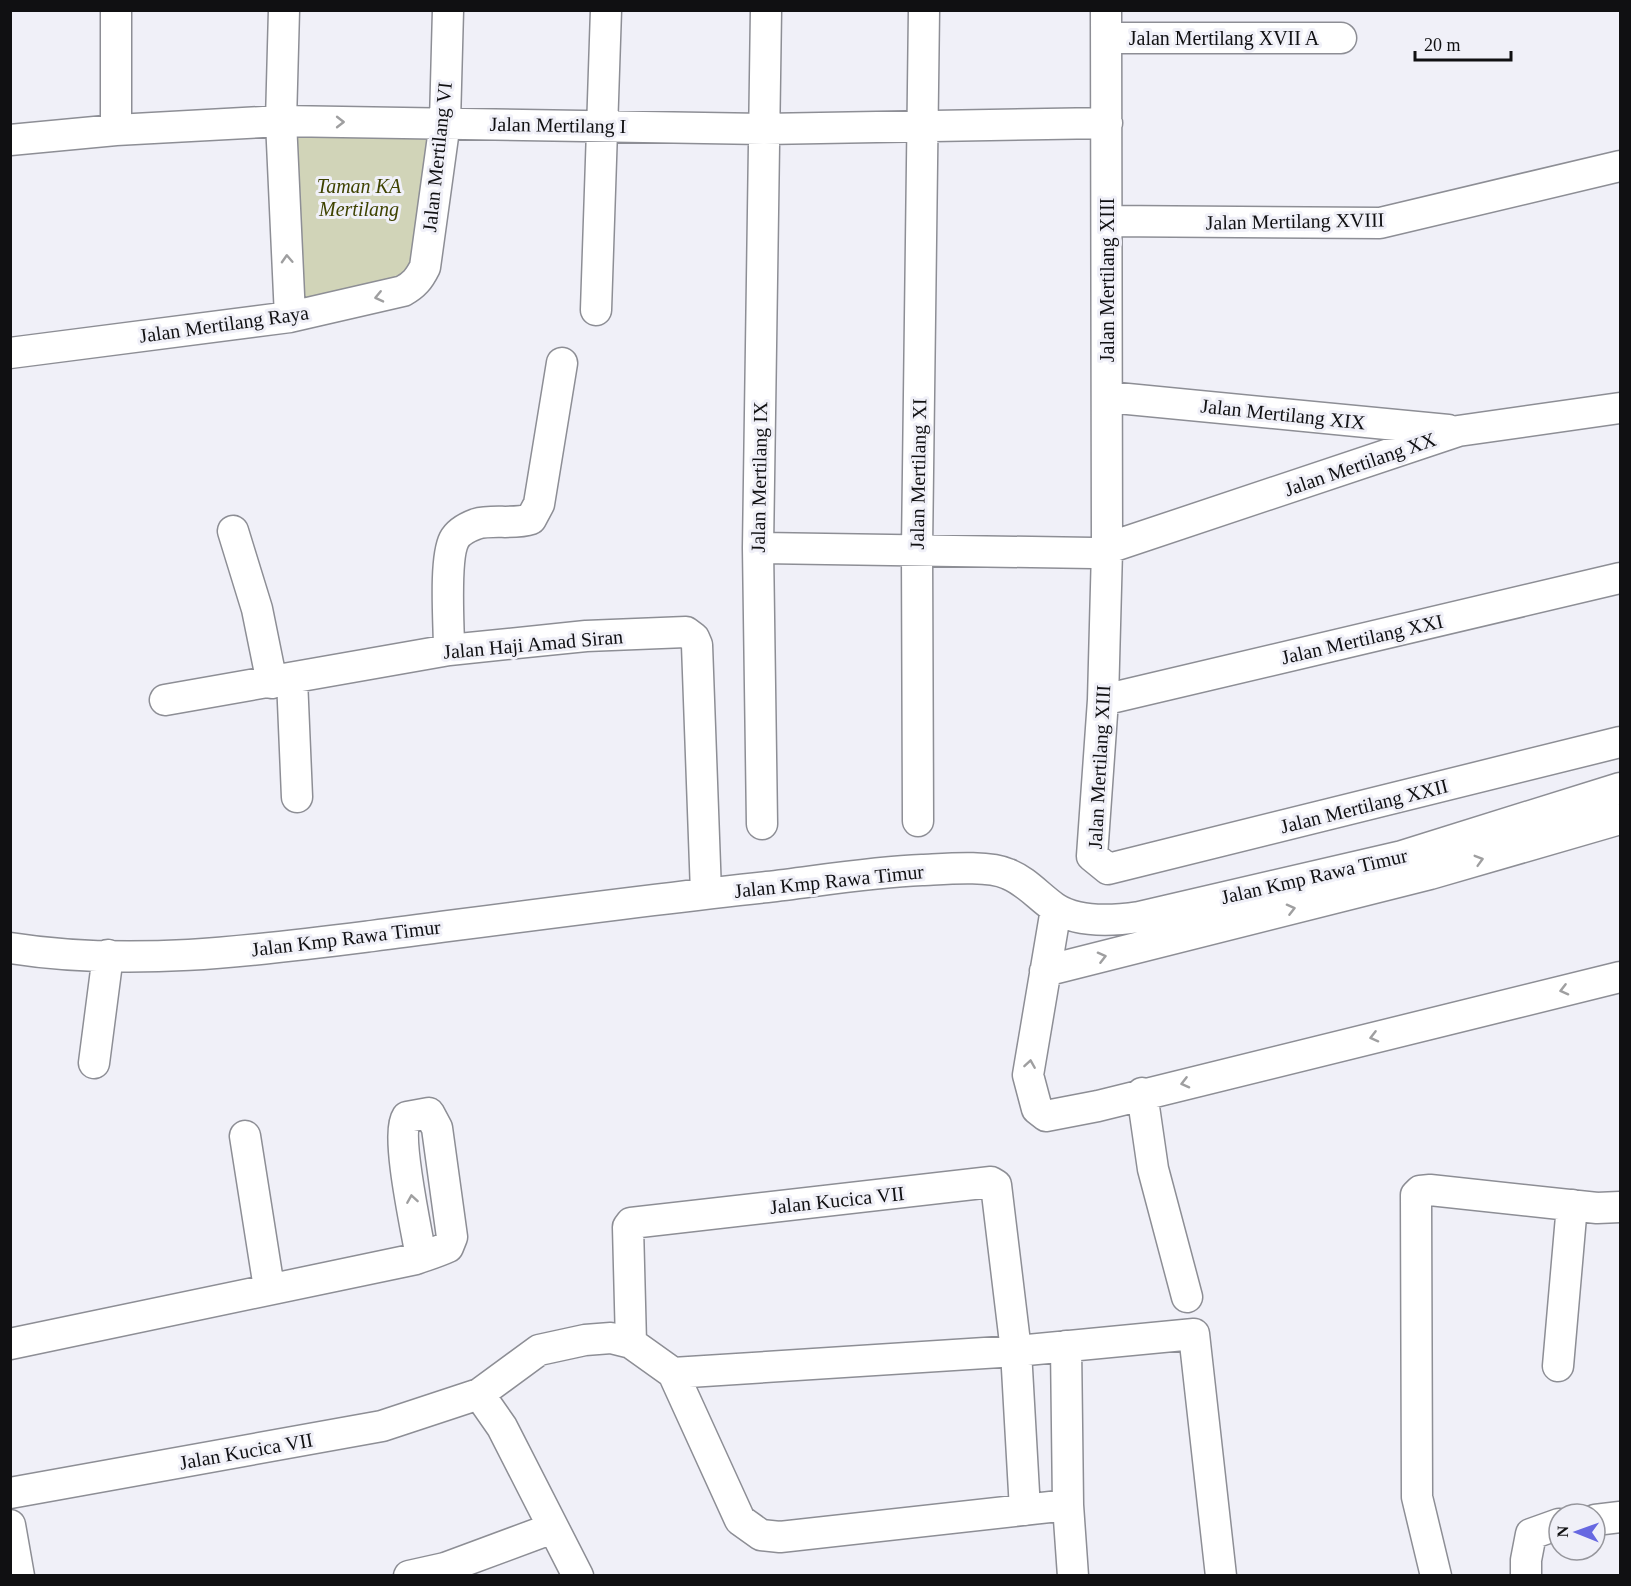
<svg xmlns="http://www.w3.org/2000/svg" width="1631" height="1586" viewBox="0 0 1631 1586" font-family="Georgia,serif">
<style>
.green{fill:#d1d4b8}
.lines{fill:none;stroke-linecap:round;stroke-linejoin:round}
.street-casing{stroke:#8d8e95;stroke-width:33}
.street{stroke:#fff;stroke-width:30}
.oneway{stroke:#9f9fa0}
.labels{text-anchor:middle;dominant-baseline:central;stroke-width:6;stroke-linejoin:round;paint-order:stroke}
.street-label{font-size:20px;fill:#101012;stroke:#f0f0f8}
.park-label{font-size:20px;font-style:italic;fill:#3e4200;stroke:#f0f0f8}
</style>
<rect width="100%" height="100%" fill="#f0f0f8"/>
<path class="green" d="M281 121 445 122 425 267 290 317Z"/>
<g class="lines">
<g class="street-casing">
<path id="street" d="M116 10V130
M284 10 281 121 290 317
M1106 10 1107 550 1103 700 1092 856 1108 869 1620 742
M1106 38H1341
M10 140 116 130 281 121 764 129 1107 123
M1107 221 1380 223 1620 166
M596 310 606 10
M10 353 290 317 403 291C414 285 419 279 425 267L445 122 448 10
M1107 397 1448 430
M233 531 257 609 272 683
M758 548 1093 553 1458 431 1620 408
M449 650C449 625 444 560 454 540 458 532 468 527 476 524 493 519 513 525 531 519L539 504 562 363
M292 679 297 797
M165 700 449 650 586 636 686 632 694 638 697 645 706 893
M1103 700 1620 578
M918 821 917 549 924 10
M762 824 758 548 766 10
M1056 909 1028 1075 1037 1109 1046 1116 1098 1106 1620 977
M10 948C130 967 253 951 372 936 504 919 635 901 767 887 818 881 871 872 922 870 945 869 988 865 1008 874 1026 881 1039 897 1055 908 1078 923 1112 921 1139 917L1402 856 1620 788
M1045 971 1430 874 1620 819
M94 1063 108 955
M1142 1093 1153 1169 1187 1297
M245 1136 269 1288
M631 1343 628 1227 631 1223 991 1182 996 1185 1016 1351 1025 1510
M10 1344 416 1259C427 1255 437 1252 448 1247L452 1237 437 1128 429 1113 407 1117C395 1135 417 1232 421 1257
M1558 1366 1572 1205
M673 1373 1016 1351 1194 1334 1221 1576
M479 1394 502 1427 578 1576
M10 1493 382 1426 479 1394 539 1350 585 1340 611 1338 631 1343 673 1373 740 1520 761 1535 780 1537 1068 1505 1066 1346
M1068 1505 1073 1576
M1595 1520 1620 1517
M10 1525 19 1576
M409 1576 445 1568 553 1528
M1436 1576 1417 1497 1416 1195 1420 1191 1430 1190 1597 1208 1620 1207
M1526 1576V1560L1531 1534 1559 1524"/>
</g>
<use href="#street" class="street"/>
</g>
<defs><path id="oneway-chevron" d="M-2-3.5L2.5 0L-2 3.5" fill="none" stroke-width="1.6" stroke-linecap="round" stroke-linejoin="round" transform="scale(1.5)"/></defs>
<g class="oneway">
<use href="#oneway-chevron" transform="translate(340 122)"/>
<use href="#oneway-chevron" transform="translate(287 259) rotate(-93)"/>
<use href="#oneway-chevron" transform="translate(379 297) rotate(167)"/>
<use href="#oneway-chevron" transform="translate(1479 860) rotate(-16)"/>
<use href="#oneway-chevron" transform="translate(1291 909) rotate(-14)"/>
<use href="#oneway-chevron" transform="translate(1102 957) rotate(-14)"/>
<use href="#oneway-chevron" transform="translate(1564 990) rotate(166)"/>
<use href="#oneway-chevron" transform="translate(1374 1037) rotate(166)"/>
<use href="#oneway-chevron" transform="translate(1030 1064) rotate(-81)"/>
<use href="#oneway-chevron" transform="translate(1185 1083) rotate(166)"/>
<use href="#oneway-chevron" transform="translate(412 1199) rotate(-99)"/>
</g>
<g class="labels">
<g class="street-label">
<text x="1224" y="38">Jalan Mertilang XVII A</text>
<text transform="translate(558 125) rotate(1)">Jalan Mertilang I</text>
<text transform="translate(437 157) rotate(-84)">Jalan Mertilang VI</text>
<text transform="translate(1295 221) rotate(-1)">Jalan Mertilang XVIII</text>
<text transform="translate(1107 280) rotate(-90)">Jalan Mertilang XIII</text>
<text transform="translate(224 324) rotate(-8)">Jalan Mertilang Raya</text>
<text transform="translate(1283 414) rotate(6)">Jalan Mertilang XIX</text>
<text transform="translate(1360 464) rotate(-19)">Jalan Mertilang XX</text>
<text transform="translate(918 474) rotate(-89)">Jalan Mertilang XI</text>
<text transform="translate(759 477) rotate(-89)">Jalan Mertilang IX</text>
<text transform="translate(1362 639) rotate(-13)">Jalan Mertilang XXI</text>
<text transform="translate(533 644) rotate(-5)">Jalan Haji Amad Siran</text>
<text transform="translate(1099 767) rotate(-87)">Jalan Mertilang XIII</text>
<text transform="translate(1364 806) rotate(-14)">Jalan Mertilang XXII</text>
<text transform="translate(1314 876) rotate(-13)">Jalan Kmp Rawa Timur</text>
<text transform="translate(829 881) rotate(-6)">Jalan Kmp Rawa Timur</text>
<text transform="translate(346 938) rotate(-7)">Jalan Kmp Rawa Timur</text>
<text transform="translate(837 1200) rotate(-6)">Jalan Kucica VII</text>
<text transform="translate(246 1451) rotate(-10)">Jalan Kucica VII</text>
</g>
<g class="park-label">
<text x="359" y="186">Taman KA<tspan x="359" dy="23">Mertilang</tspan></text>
</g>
</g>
<rect width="1631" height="1586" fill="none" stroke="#101012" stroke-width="24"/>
<g transform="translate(1577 1532) rotate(271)"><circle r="28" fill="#f0f0f8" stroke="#96969c" stroke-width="1.5"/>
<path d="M0-4.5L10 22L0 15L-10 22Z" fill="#6768e1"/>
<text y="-9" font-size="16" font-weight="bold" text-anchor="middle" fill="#101012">N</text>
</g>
<path d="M1415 51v9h96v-9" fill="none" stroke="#101012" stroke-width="3"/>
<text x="1424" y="51" font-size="18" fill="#101012" stroke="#f0f0f8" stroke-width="4.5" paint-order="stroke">20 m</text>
</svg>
